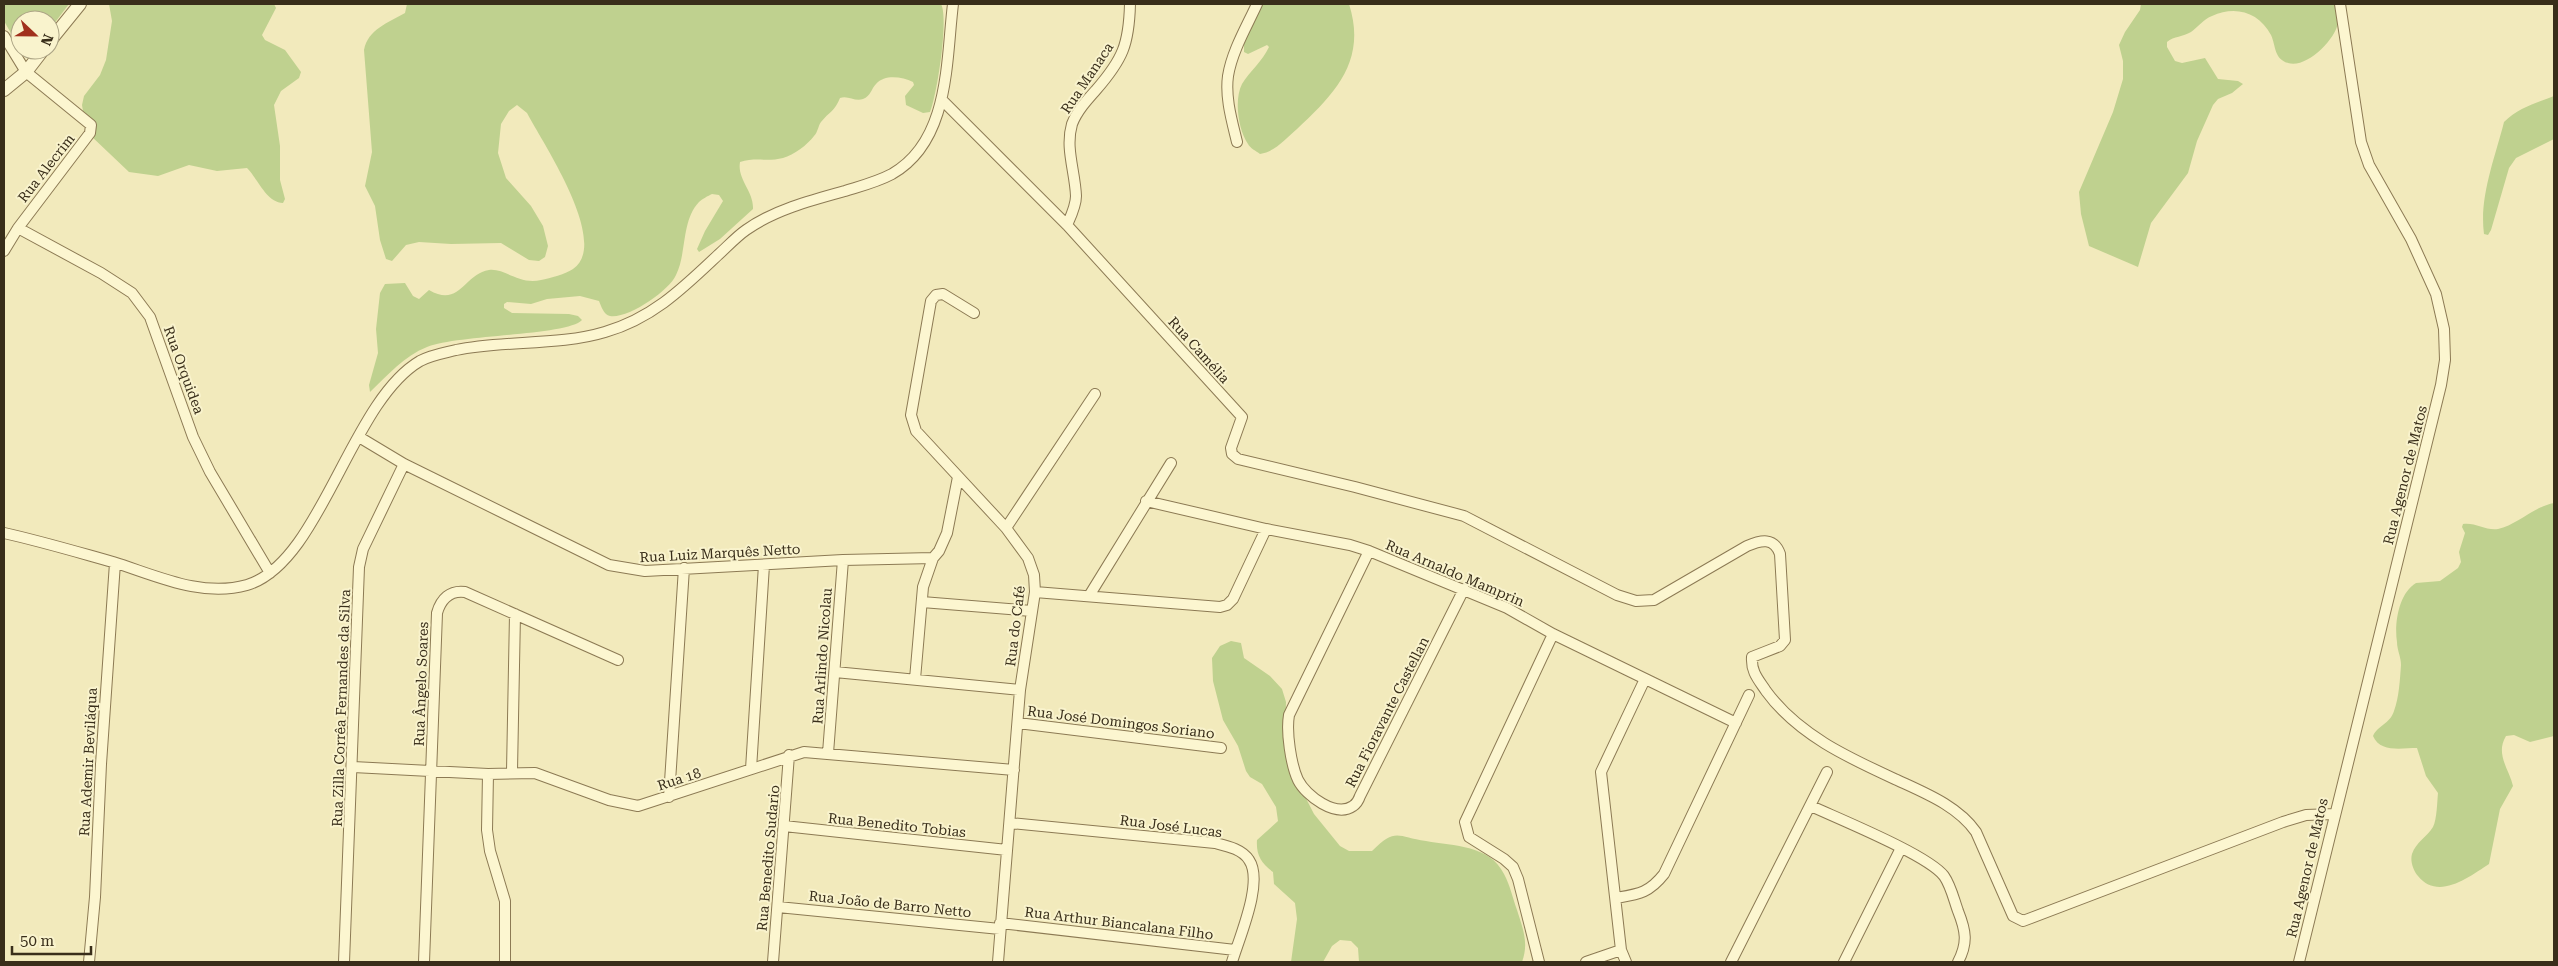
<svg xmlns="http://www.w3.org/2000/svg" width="2558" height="966" viewBox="0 0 2558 966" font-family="'Roboto Serif',serif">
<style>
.green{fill:#bfd18f}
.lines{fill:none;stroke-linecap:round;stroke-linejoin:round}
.minor-casing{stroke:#8c7a54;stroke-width:12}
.tertiary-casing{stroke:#8c7a54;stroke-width:14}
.minor{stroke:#fcf6d0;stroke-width:10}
.tertiary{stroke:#fcf6d0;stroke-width:12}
.labels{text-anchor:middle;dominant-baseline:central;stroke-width:4;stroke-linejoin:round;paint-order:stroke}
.street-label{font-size:14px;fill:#392e1a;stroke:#f9f3cd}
</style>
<rect width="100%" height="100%" fill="#f2eabc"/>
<path class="green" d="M4 4H69L50 29V20H20V49L4 21Z
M109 4H274L276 8 262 35 265 40 285 50 301 72 299 78 281 91 274 105 280 146V180L285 199 283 203C266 202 258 179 247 168L217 171 189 165 158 176 129 172 90 135 85 123 82 105 84 96 100 75 106 60 112 21Z
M407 4H941C949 18 937 95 930 112L923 113 906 105 905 96 914 85 913 82C902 77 885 74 876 84 871 89 871 96 863 99 855 102 848 95 840 98 835 111 829 112 821 122 818 126 818 132 814 136 807 145 794 155 783 158 768 162 755 157 740 162 737 180 754 191 753 209L720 239 699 252 697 249 705 231 723 201 719 195 712 194C708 196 702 199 699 202 681 221 687 253 676 275 669 291 628 319 610 316 604 315 601 306 599 301L580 296 547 299 531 304 507 302 504 304V308L512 313 569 314 578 316 582 320C567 336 460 334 427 347 404 356 388 375 370 392L369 385 378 353 376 329 380 293 385 284 405 283 413 296 419 299 429 290C460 308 464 274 489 270 505 268 519 285 541 280 550 278 566 274 573 269 611 243 542 142 527 113L517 105 509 111 501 124 498 153 506 178 531 206 543 226 548 246 545 257 539 261 529 260 501 243 451 244 419 242 406 245 392 261 386 259 380 240 375 206 365 186 372 152 364 50C368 29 388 23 405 13Z
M1260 4H1349C1367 60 1336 93 1297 129 1285 139 1275 152 1260 154 1256 151 1250 148 1248 144 1238 130 1234 99 1242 84 1250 71 1262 62 1269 47L1267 45 1248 54 1244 52V44Z
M2141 4H2337C2337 10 2338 17 2338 23 2335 40 2306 69 2288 63 2274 59 2276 46 2271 35 2259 12 2235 5 2212 16 2204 19 2198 27 2191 32 2183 37 2174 36 2167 42V47L2175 61 2182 63 2205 58 2218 79 2238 81 2243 84 2232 93 2218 99 2213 105 2197 141 2188 173 2151 223 2138 267 2089 246 2081 214 2079 192 2113 112 2123 79V61L2119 45 2125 32 2140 10Z
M2554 96V139L2516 158 2509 168 2491 230 2488 235 2484 234C2479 197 2495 158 2504 122 2518 108 2536 103 2554 96Z
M2554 503V736L2530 742 2514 735 2506 736C2495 754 2509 769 2513 786L2500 809 2489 864C2469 877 2438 901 2418 876 2413 870 2410 861 2412 854 2416 842 2427 837 2433 827 2437 819 2437 803 2438 793L2426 776 2417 748C2402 748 2380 753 2373 736 2378 725 2390 724 2394 711 2399 698 2400 679 2401 665 2401 657 2397 650 2397 642 2394 623 2399 593 2416 583L2440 581 2458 568 2461 562 2459 552 2465 533 2462 527 2463 524C2475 522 2486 531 2498 529 2517 525 2533 507 2554 503Z
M1231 641 1241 643 1244 658 1270 676 1282 689 1286 702 1285 739 1295 777 1314 814 1340 846 1349 851H1372C1396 827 1397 837 1426 841 1454 846 1490 845 1504 874 1510 885 1513 899 1517 910 1523 929 1529 943 1522 962H1359L1358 948 1351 941 1340 940 1332 946 1323 962H1291L1297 919 1295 903 1274 884 1273 872C1261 863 1256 855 1257 840L1278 821 1276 807 1262 784 1250 777 1246 771 1238 746 1223 720 1213 681 1212 658 1220 646Z"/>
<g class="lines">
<g class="minor-casing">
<path id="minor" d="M4 36 26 72 91 125 90 133 18 228 4 251
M942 100 1067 225 1242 417 1231 448 1232 454 1238 459 1355 487 1464 516 1617 595 1636 601 1654 600 1747 546C1761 540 1774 537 1780 554L1785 640 1780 646 1752 657C1751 672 1758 679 1766 691 1798 735 1849 758 1897 780 1925 793 1958 806 1976 832L2013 916 2023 921 2283 822 2306 815 2334 814
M1237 142C1232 121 1225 98 1228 76 1232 51 1247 26 1257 4
M1067 225C1071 216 1076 206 1076 196 1075 171 1065 148 1072 124 1077 111 1087 100 1096 90 1123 59 1129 44 1130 4
M18 228 101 273 132 293 150 317 193 437 210 472 270 573
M974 313 943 294 936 295 931 301 911 415 916 431 1006 528 1028 558 1034 575 1035 592 1020 690 998 962
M359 437 404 464 609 565 645 571 843 560 933 558
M1146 501 1266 529 1350 545 1369 551 1507 608 1553 634 1736 723
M1006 528 1095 394
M4 533C40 541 77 552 113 562 155 575 201 598 247 585 321 563 350 402 420 361 431 355 444 353 456 350 504 340 559 346 605 332 653 318 683 288 718 255 727 247 736 237 746 230 774 210 812 200 845 191 861 186 877 182 892 174 950 141 946 61 953 4
M1369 551 1289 715C1286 732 1291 765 1298 780 1306 796 1336 818 1353 806 1356 804 1359 799 1360 796L1464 589
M1035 592 1220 607 1227 605 1233 599 1266 529
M1089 596 1171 463
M922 602 1032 611
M835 672 1020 690
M915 679 923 587 933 558 939 551 947 533 958 477
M1018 723 1221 748
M828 753 843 560
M353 767 488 774 535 773 609 800 638 806 804 752 1014 770
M751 769 764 565
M512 771 515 614
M488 774 487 830 490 851 505 901V962
M669 797 684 568
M1811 806C1839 819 1928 855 1944 876 1951 886 1954 900 1958 911 1966 931 1968 943 1958 962
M1010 823 1215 843C1227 846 1242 849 1249 860 1264 882 1239 938 1232 962
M784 826 1007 850
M1616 898C1639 894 1649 893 1664 874L1749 695
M778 907 1000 929
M1000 923 1235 950
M89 962 95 897 101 764 115 563
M344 962 359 567 363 549 404 464
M424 962 437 613C441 599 450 590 465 592L618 660
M773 962 789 755
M1539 962 1518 879 1513 867 1504 859 1469 837 1465 822 1553 634
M1586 962 1621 950
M1626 962 1621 950 1601 772 1645 679
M1731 962 1827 772
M1844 962 1901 848
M2299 962 2441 385 2445 360 2444 329 2436 294 2411 239 2369 165 2361 142 2340 4"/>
</g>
<g class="tertiary-casing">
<path id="tertiary" d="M50 41 80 4
M4 90 26 72 43 50"/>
</g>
<use href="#minor" class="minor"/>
<use href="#tertiary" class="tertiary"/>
</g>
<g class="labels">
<g class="street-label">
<text transform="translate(1087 78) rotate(-56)">Rua Manaca</text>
<text transform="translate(46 168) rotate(-52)">Rua Alecrim</text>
<text transform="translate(1199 350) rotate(48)">Rua Camélia</text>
<text transform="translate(184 370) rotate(70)">Rua Orquidea</text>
<text transform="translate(2405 475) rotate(-76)">Rua Agenor de Matos</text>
<text transform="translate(720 553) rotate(-3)">Rua Luiz Marquês Netto</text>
<text transform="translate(1455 573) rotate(23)">Rua Arnaldo Mamprin</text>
<text transform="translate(1015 626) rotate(-83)">Rua do Café</text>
<text transform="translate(822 656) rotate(-86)">Rua Arlindo Nicolau</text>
<text transform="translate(421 684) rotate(-88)">Rua Ângelo Soares</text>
<text transform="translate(341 708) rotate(-88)">Rua Zilla Corrêa Fernandes da Silva</text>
<text transform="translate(1387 712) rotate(-63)">Rua Fioravante Castellan</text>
<text transform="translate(1121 722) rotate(7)">Rua José Domingos Soriano</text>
<text transform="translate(88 762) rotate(-87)">Rua Ademir Beviláqua</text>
<text transform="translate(679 779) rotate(-18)">Rua 18</text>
<text transform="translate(897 825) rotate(6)">Rua Benedito Tobias</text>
<text transform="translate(1171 826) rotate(7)">Rua José Lucas</text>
<text transform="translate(768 858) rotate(-85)">Rua Benedito Sudario</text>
<text transform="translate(2307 868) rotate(-77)">Rua Agenor de Matos</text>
<text transform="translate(890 904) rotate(6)">Rua João de Barro Netto</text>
<text transform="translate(1119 923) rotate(7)">Rua Arthur Biancalana Filho</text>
</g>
</g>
<rect width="2558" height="966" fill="none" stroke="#392e1a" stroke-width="10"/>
<g transform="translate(35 35) rotate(112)"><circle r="24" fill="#f9f3cd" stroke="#aca485"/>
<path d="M0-4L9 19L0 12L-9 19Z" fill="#a1301d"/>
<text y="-8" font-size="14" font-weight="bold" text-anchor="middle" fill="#392e1a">N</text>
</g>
<path d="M12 946v8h79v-8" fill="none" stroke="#392e1a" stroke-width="2.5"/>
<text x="20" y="946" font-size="15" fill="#392e1a" stroke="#f9f3cd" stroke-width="4" paint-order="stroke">50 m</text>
</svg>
